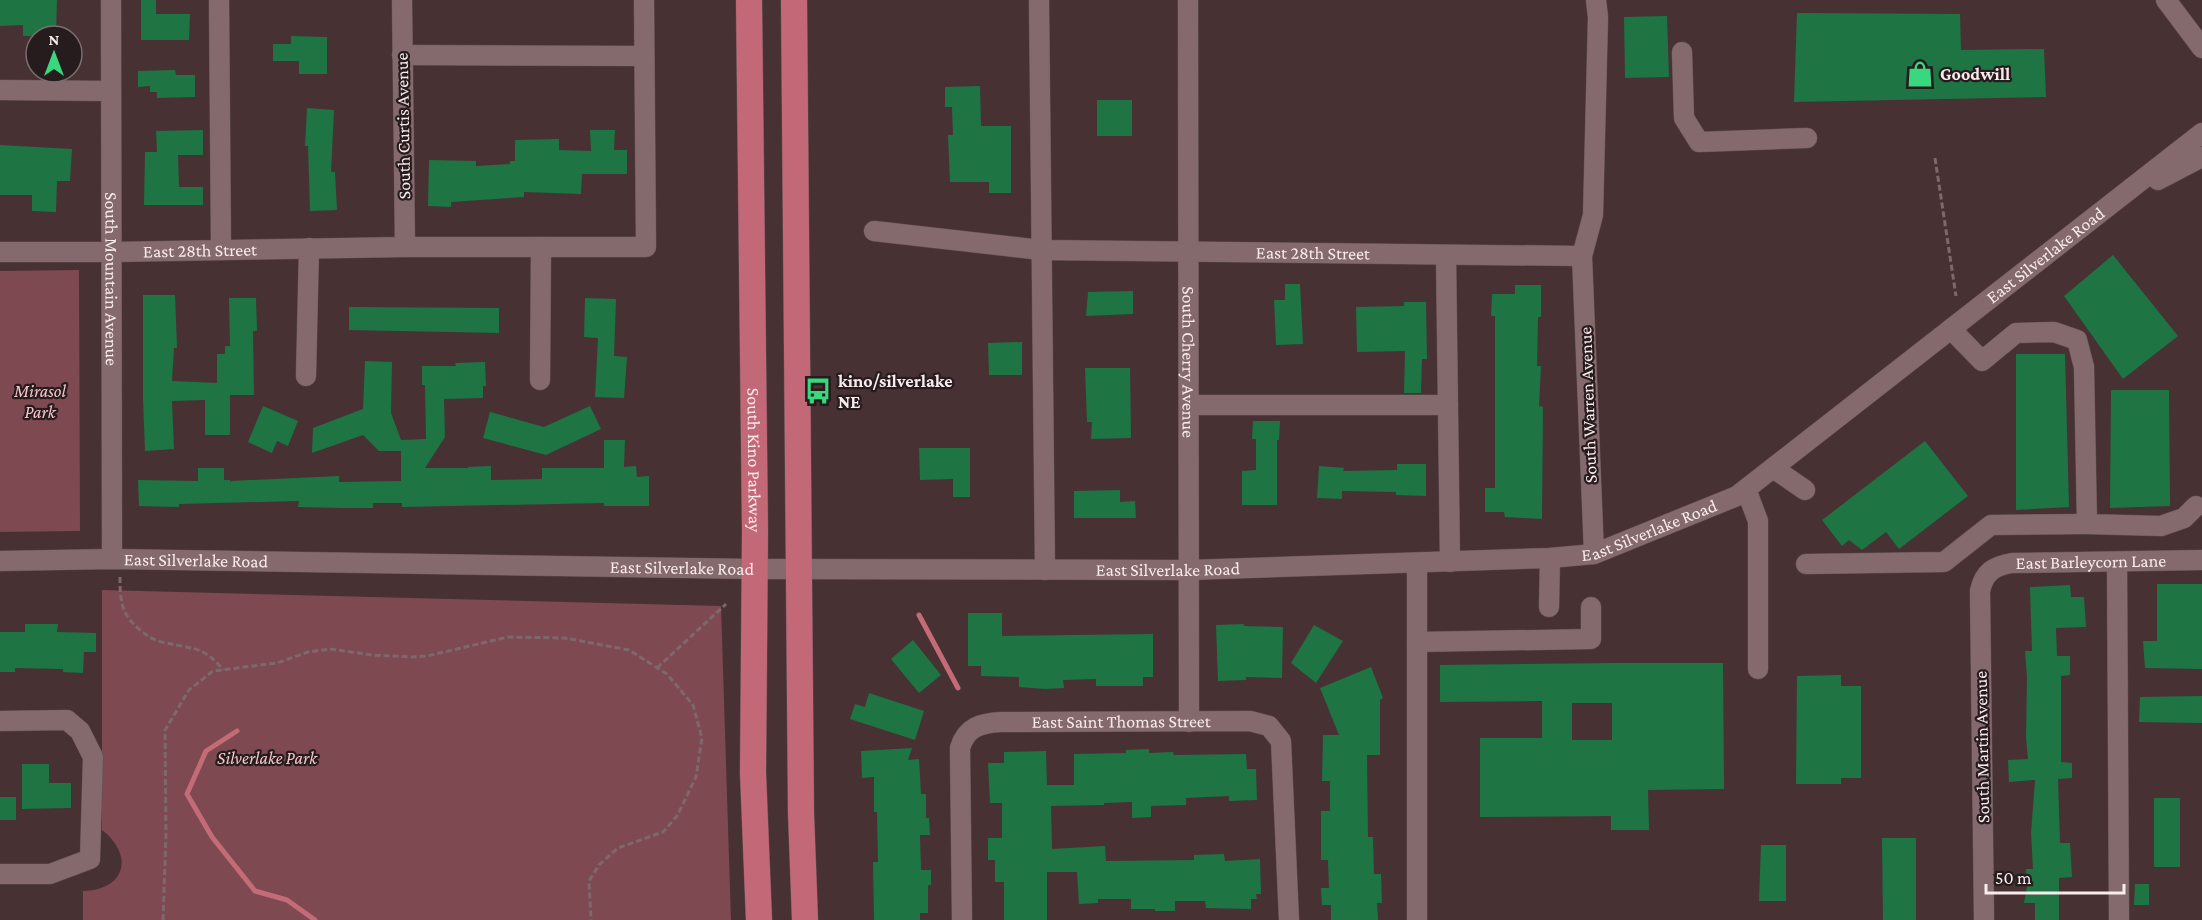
<svg xmlns="http://www.w3.org/2000/svg" width="2202" height="920" viewBox="0 0 2202 920" font-family="'Crimson Pro',serif">
<style>
.green{fill:#7e4950}
.lines{fill:none;stroke-linecap:round;stroke-linejoin:round}
.stream{stroke:#c36b77;stroke-width:5}
.building{fill:#1f7444;fill-rule:evenodd}
.minor-casing{stroke:#624f51;stroke-width:21}
.major-casing{stroke:#624f51;stroke-width:27}
.path{stroke:#7d696b;stroke-width:3;stroke-dasharray:6 3;stroke-linecap:butt}
.minor{stroke:#846a6d;stroke-width:20}
.major{stroke:#c36877;stroke-width:26}
.labels{text-anchor:middle;dominant-baseline:central;stroke-width:4.5;stroke-linejoin:round;paint-order:stroke}
.poi-label{font-size:18px;font-weight:bold;fill:#f9eaeb;stroke:#261c1d;text-anchor:start}
.street-label{font-size:18px;fill:#f9eaeb;stroke:#261c1d}
.park-label{font-size:18px;font-style:italic;fill:#f7c6ca;stroke:#261c1d}
</style>
<rect width="100%" height="100%" fill="#473133"/>
<path class="green" d="M79 270 80 531 0 532V271Z
M102 590 721 606 731 920H83V891C125 890 135 856 102 830Z"/>
<g class="lines">
<path class="stream" d="M919 615 958 688
M237 731 206 751 187 794 212 837 255 891 287 900 315 920"/>
</g>
<path class="building" d="M0 0H57L56 36H23V25L0 26Z
M141 0H156V14H190L189 40H141Z
M1797 13 1960 14 1961 50 2044 49 2046 97 1794 102Z
M1667 16 1669 77 1625 78 1624 17Z
M291 36 327 37V74H299V61H273V44H291Z
M175 70 176 75H195V97L157 98V92H150V86L138 87V71Z
M980 86 981 126H1011V193H989V182H950L948 135H953L952 107H945V87Z
M1097 100H1132V136H1097Z
M307 108 334 110 331 172H335L337 210 310 211 308 146H305Z
M203 130V155H178L179 187H203V205H144L145 152H157L156 131Z
M590 130H615L614 150H627V174H582L581 194 524 192V197L451 202V207L428 206 429 160 476 161V166L510 164V161H515V140L559 139V150L591 151Z
M0 145 72 149 70 181H57L56 212 32 211V195H0Z
M2113 255 2178 336 2123 379 2064 296Z
M1285 284H1300L1303 344 1276 345 1274 300H1285Z
M1515 285H1541V317H1538L1537 366H1541L1539 406 1543 407 1542 519 1505 517 1504 512H1485V488H1495V316H1491L1492 294H1515Z
M1133 291V314L1086 316 1088 292Z
M143 295H175L177 348H174L172 381 217 383V354H225V346H230L229 298H256L257 331H253L254 395H230V435H205V400L172 401 174 449 145 451 143 399Z
M585 298 616 299 614 356 627 357 624 398 595 397 598 338 584 337Z
M1404 302H1426L1427 359H1422L1421 393H1404L1405 351 1357 352 1356 307 1404 306Z
M349 307 499 308V333L349 330Z
M1022 342V375H989L988 343Z
M2016 354H2065L2069 507 2016 510Z
M365 361 392 362 391 413 401 440 426 439 425 385H422V366H456L455 363 485 362 486 386H483V398L444 399 445 437 425 468H468V467L491 466V480L542 479V468H604V440H625L624 467 636 466 637 477 649 476V506H604V503L402 507V503H373V508H343L298 507 299 501 179 504V507L139 506 138 480 198 481V468H224V480H230V483L231 481 339 476V482L401 481V451H379L363 435 312 453 313 428 363 409Z
M1085 368H1130L1131 438 1091 439 1092 422H1087Z
M2111 390H2169L2170 506 2110 508Z
M263 406 298 421 288 446 277 441 272 453 248 442Z
M590 406 601 429 546 455 483 438 490 412 544 427Z
M1253 421H1280L1279 440H1277V505H1242V471L1256 470V439H1252Z
M1925 441 1968 496 1899 549 1886 532 1862 550 1849 540 1842 546 1822 520Z
M919 448H970V497H953V479L920 480Z
M1397 464H1426V496L1396 495V492L1342 491V499L1317 498 1319 466 1344 468 1343 471 1397 470Z
M1120 490V502L1135 501 1136 518H1074V491Z
M2157 584H2202V669L2145 668 2143 641H2157Z
M2070 585 2071 597H2084L2086 627 2056 628 2057 656H2070V675L2061 676V762L2072 763V778L2058 779 2060 843H2070L2072 877 2059 878V920H2035V903H2024L2027 886 2026 869H2033L2031 833 2035 780 2009 782 2008 760 2028 759 2026 738 2027 677 2025 651H2032L2030 587Z
M968 613H1002V636L1153 634V677H1143V686H1096V679L1063 680 1064 688 1045 689 1019 687V677L981 676V666H968Z
M25 624H58L57 632 96 633V652H84L83 673 63 672V669L15 668V672H0V632H25Z
M1244 624V626L1283 627 1282 678 1246 677V680L1218 681 1216 625Z
M1314 625 1343 641 1316 683 1291 663Z
M913 640 941 675 919 693 891 659Z
M1612 663H1723L1724 789 1648 790 1649 830H1611V816L1480 817V738H1542V701L1440 702V665ZM1572 703H1612V740H1572Z
M1371 667 1383 698 1380 700V755H1367L1368 837H1373L1374 874H1381L1382 903H1377L1378 920H1331V905H1322L1321 888H1329L1328 860H1321V811H1330V781H1322L1323 735H1339L1320 688Z
M1841 675V686H1861V778H1841V784H1796L1797 676Z
M869 693 924 711 915 740 850 719 855 704 865 707Z
M2202 696V723L2139 722 2140 697Z
M912 748 908 760 919 759 921 794H926V818H929L930 835H920L921 870H931V885H928V913H920V920H874L873 862H878L877 812H874V777L862 778 861 751Z
M1149 749V753L1173 752 1174 755 1246 754 1247 769H1256L1257 800 1229 801V796L1186 798V805L1151 806V817L1132 818V802L1104 803V805L1051 806 1052 849 1105 846 1106 861 1194 860V855L1224 854 1225 861 1260 859 1261 894H1256L1257 899H1251V909L1206 908 1205 901H1175V911H1155V909H1131V899H1098V903L1079 904 1077 872H1047V920H1004V882H995V860H988V838H1002V803H990L988 763H1004V752L1046 751 1047 785H1074V754L1126 753V750Z
M22 764H49V783H71V808L22 809Z
M0 797H16V820H0Z
M2154 798H2180V867H2154Z
M1882 838H1916V920H1883Z
M1761 845H1786V901H1759Z
M2135 884H2149V905H2134Z"/>
<g class="lines">
<g class="minor-casing">
<g id="minor">
<path id="s1" d="M111 0 112 559"/>
<path d="M219 0 221 250"/>
<path d="M1039 0 1045 570"/>
<path id="s2" d="M1188 0 1189 722"/>
<path d="M2166 0 2202 48"/>
<path d="M1682 52 1684 118 1699 142 1807 138"/>
<path d="M402 55 644 56"/>
<path d="M0 90 111 91"/>
<path d="M2158 180 2202 157"/>
<path id="s3" d="M874 231 1041 250 1582 256"/>
<path d="M405 247H646L644 0"/>
<path id="s4" d="M0 252H112L405 247 402 0"/>
<path d="M1446 255 1450 562"/>
<path d="M1951 329 1982 361 2016 333 2054 332 2077 340 2084 367 2087 524 2161 526 2184 518 2196 506"/>
<path d="M306 376 309 248"/>
<path d="M540 380 541 247"/>
<path d="M1189 405H1448"/>
<path d="M1773 468 1805 490"/>
<path d="M1746 489 1758 521V669"/>
<path d="M1594 554 1582 256 1593 215 1598 17 1596 0"/>
<path id="s5" d="M0 561 112 559 754 569 1189 570 1550 558 1594 554 1737 496 2202 133"/>
<path d="M2117 562 2119 920"/>
<path d="M1417 563V920"/>
<path d="M1806 564 1944 562 1991 525 2087 524"/>
<path d="M1549 607 1550 558"/>
<path d="M1417 642 1591 639V607"/>
<path d="M0 721 67 720 80 731 93 757 90 859 50 874H0"/>
<path id="s6" d="M962 920 960 748C966 727 981 723 1001 722L1250 721 1269 726 1281 741 1289 920"/>
<path id="s7" d="M1984 920 1980 591C1984 572 1994 566 2012 563L2202 560"/>
</g>
</g>
<g class="major-casing">
<g id="major">
<path id="s8" d="M749 0 755 531 753 773 759 920"/>
<path d="M794 0 801 813 805 920"/>
</g>
</g>
<path class="path" d="M1935 158 1956 296
M120 577C120 588 120 600 124 610 129 623 148 639 162 642 190 649 204 645 223 670
M657 668 726 604
M163 920 166 835 165 730 189 690 213 671 277 663 308 652 330 649 372 655 411 657 427 656 508 637 565 638 629 650 667 674 693 705 702 738 696 777 677 816 663 832 618 848 599 865 589 881 591 920"/>
<use href="#minor" class="minor"/>
<use href="#major" class="major"/>
</g>
<defs>
<g id="shop-bare" transform="scale(2.07)"><path d="M-5-2.5h2.3a2.7 3.5 0 0 1 5.4 0H5L5.5 6h-11ZM-1.5-2.5h3a1.5 2.3 0 0 0-3 0Z" fill="#39d87f" stroke="#261c1d" stroke-width="2.5" paint-order="stroke"/></g>
<g id="bus-bare" transform="scale(2.07)"><path d="M-5-6H5V4H4V6H2V4H-2V6H-4V4H-5ZM-3.5-4V0h7V-4ZM-3.5 1.2v1.5H-2V1.2ZM2 1.2v1.5H3.5V1.2Z" fill="#39d87f" stroke="#261c1d" stroke-width="2.5" paint-order="stroke"/></g>
</defs>
<g fill-rule="evenodd">
<use href="#shop-bare" x="1920" y="74"/>
<use href="#bus-bare" x="818" y="391"/>
</g>
<g class="labels">
<g class="poi-label">
<text x="1940" y="74">Goodwill</text>
<text x="838" y="381">kino/silverlake<tspan x="838" dy="21">NE</tspan></text>
</g>
<g class="street-label">
<text transform="translate(403 126) rotate(-91)">South Curtis Avenue</text>
<text stroke="none"><textPath href="#s4" startOffset="200">East 28th Street</textPath></text>
<text stroke="none"><textPath href="#s3" startOffset="440">East 28th Street</textPath></text>
<text stroke="none"><textPath href="#s5" startOffset="2140">East Silverlake Road</textPath></text>
<text stroke="none"><textPath href="#s1" startOffset="279">South Mountain Avenue</textPath></text>
<text stroke="none"><textPath href="#s2" startOffset="362">South Cherry Avenue</textPath></text>
<text transform="translate(1588 405) rotate(-92)">South Warren Avenue</text>
<text stroke="none"><textPath href="#s8" startOffset="460">South Kino Parkway</textPath></text>
<text stroke="none"><textPath href="#s5" startOffset="1654">East Silverlake Road</textPath></text>
<text stroke="none"><textPath href="#s5" startOffset="196">East Silverlake Road</textPath></text>
<text stroke="none"><textPath href="#s7" startOffset="454">East Barleycorn Lane</textPath></text>
<text stroke="none"><textPath href="#s5" startOffset="682">East Silverlake Road</textPath></text>
<text stroke="none"><textPath href="#s5" startOffset="1168">East Silverlake Road</textPath></text>
<text stroke="none"><textPath href="#s6" startOffset="345">East Saint Thomas Street</textPath></text>
<text transform="translate(1982 747) rotate(-91)">South Martin Avenue</text>
</g>
<g class="park-label">
<text x="40" y="391">Mirasol<tspan x="40" dy="21">Park</tspan></text>
<text x="267" y="758">Silverlake Park</text>
</g>
</g>
<g transform="translate(54 54)"><circle r="28" fill="#261c1d" stroke="#7a6e6f" stroke-width="1.5"/>
<path d="M0-4.5L10 22L0 15L-10 22Z" fill="#39d87f"/>
<text y="-9" font-size="16" font-weight="bold" text-anchor="middle" fill="#f9eaeb">N</text>
</g>
<path d="M1986 884v9h138v-9" fill="none" stroke="#f9eaeb" stroke-width="3"/>
<text x="1995" y="884" font-size="18" fill="#f9eaeb" stroke="#261c1d" stroke-width="4.5" paint-order="stroke">50 m</text>
</svg>
